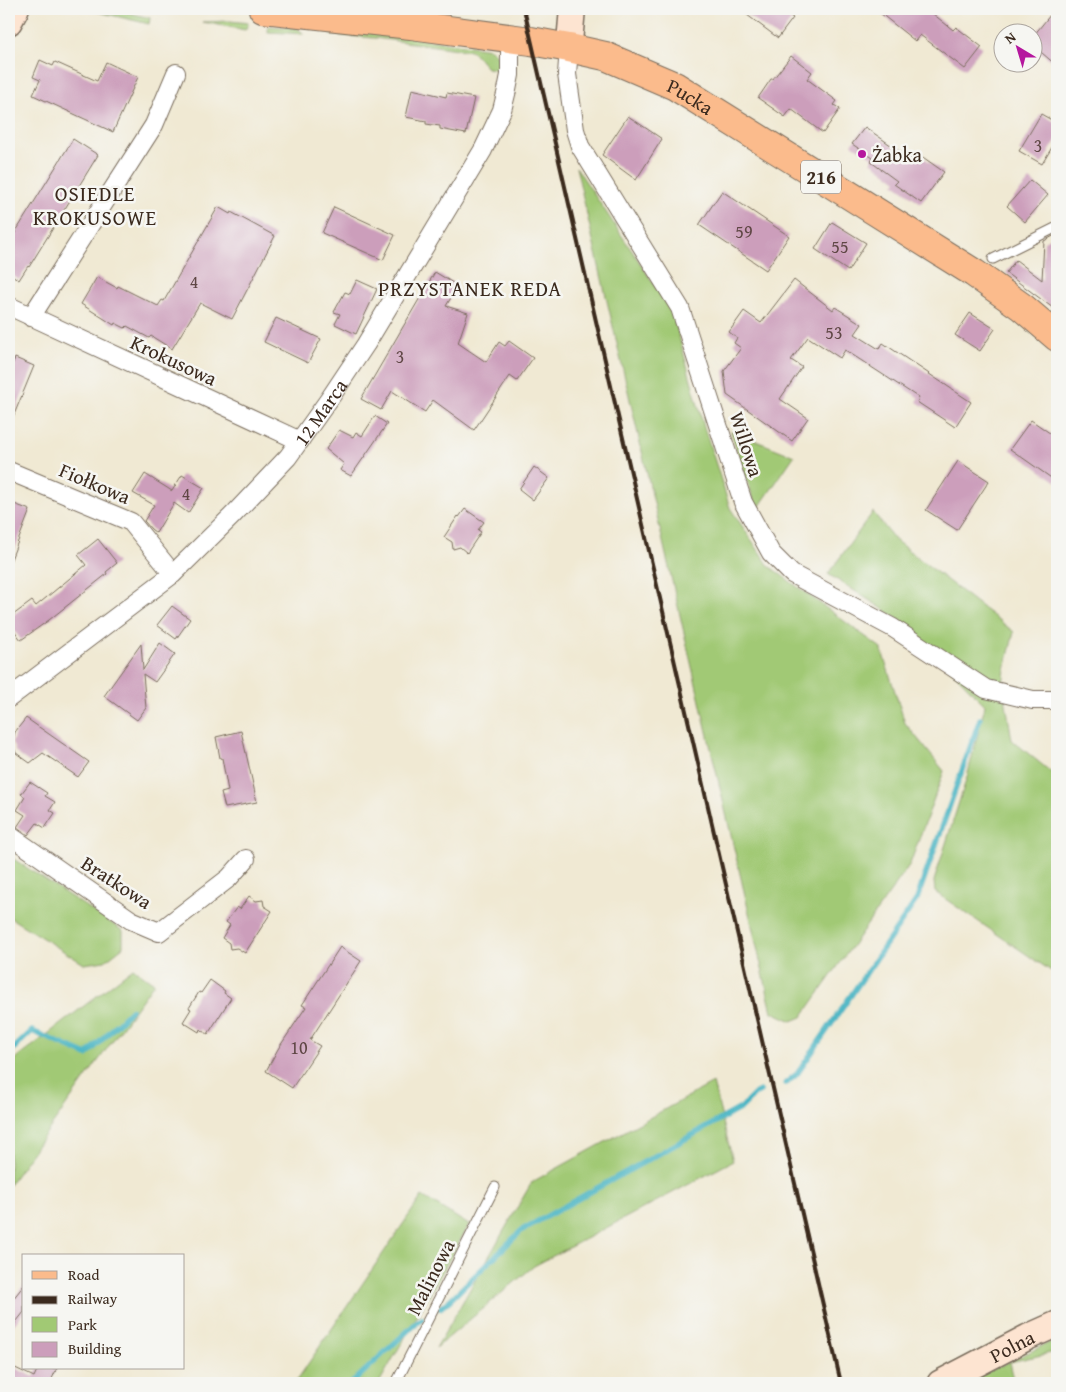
<svg xmlns="http://www.w3.org/2000/svg" width="1066" height="1392" viewBox="0 0 1066 1392" font-family="'Gentium Book Plus',serif">
<style>
.green{fill:#a1c974;stroke:#6e7a49}
.lines{fill:none;stroke-linecap:round;stroke-linejoin:round}
.stream{stroke:#47b4c3;stroke-width:5.5}
.building{fill:#cc9ebb}
.lane-casing{stroke:#7a6d5d;stroke-width:11}
.street-casing{stroke:#7a6d5d;stroke-width:20}
.secondary-casing{stroke:#7a6d5d;stroke-width:28}
.primary-casing{stroke:#7a6d5d;stroke-width:30}
.lane{stroke:#fff;stroke-width:9}
.street{stroke:#fff;stroke-width:18}
.secondary{stroke:#fde4d1;stroke-width:25}
.primary{stroke:#fbbb8c;stroke-width:28}
.rail{stroke:#3b2a1e;stroke-width:4}
.poi-dot{fill:#b5179e;stroke:#f6f6f2;stroke-width:2}
.labels{text-anchor:middle;dominant-baseline:central;stroke-width:5;stroke-linejoin:round;paint-order:stroke}
.number-label{font-size:18px;fill:#5f4745}
.shield{fill:#f6f6f2;stroke:#73675e;stroke-width:1}
.shield-label{font-size:19px;font-weight:bold;fill:#3b2a1e}
.street-label{font-size:20px;fill:#3b2a1e;stroke:#f6f6f2}
.poi-label{font-size:20px;fill:#3b2a1e;stroke:#f6f6f2;text-anchor:start}
.neighbourhood-label{font-size:21px;letter-spacing:1px;fill:#3b2a1e;stroke:#f6f6f2}
</style>
<rect width="100%" height="100%" fill="#f6f6f2"/>
<filter id="ink" filterUnits="userSpaceOnUse"><feTurbulence type="fractalNoise" baseFrequency=".02" numOctaves="2"/><feDisplacementMap in="SourceGraphic" scale="10" xChannelSelector="R" yChannelSelector="G"/><feConvolveMatrix kernelMatrix="1 2 1 2 8 2 1 2 1" color-interpolation-filters="sRGB"/></filter>
<filter id="wash" filterUnits="userSpaceOnUse"><feTurbulence type="fractalNoise" baseFrequency=".0096" numOctaves="4" result="noise"/><feDisplacementMap in="SourceGraphic" scale="20" xChannelSelector="R" yChannelSelector="G"/><feGaussianBlur stdDeviation="1.12" result="paint"/><feColorMatrix in="noise" values="0 0 0 0 0 0 0 0 0 0 0 0 0 0 0 0 0 1.4 0 .05"/><feComposite in="paint" operator="in"/></filter>
<g filter="url(#wash)">
<rect width="100%" height="100%" fill="#f0e9d3"/>
<path class="green" d="M86 9H113L150 18 149 24Z
M230 21 249 23 245 30 203 22Z
M268 26 297 28 304 34 268 32Z
M337 29 368 31 491 49 501 60 503 70 487 68 472 51 375 38 330 35Z
M576 167 672 311 704 427 730 508 769 566 881 648 905 723 944 771 910 864 802 1017 792 1021 772 1012Z
M731 431 794 456 757 510Z
M873 512 895 540 1014 632 1005 669 1003 685 1012 740 1057 777V975L935 892 934 881 967 777 985 705 908 625 828 574Z
M9 856 123 931V947L105 961 84 964 9 917Z
M133 968 154 983 9 1185V1064Z
M713 1083 733 1161 534 1266 436 1348 532 1182Z
M422 1196 469 1225 379 1383H295Z
M1057 1339V1362L1055 1352 1010 1362 1014 1380 1001 1383H964Z"/>
<g class="lines">
<path class="stream" d="M9 1053 32 1031 87 1055 131 1010
M786 1083 797 1074 917 899 980 719
M440 1308 450 1300 522 1230 741 1108 756 1093 760 1091
M352 1383 415 1324 422 1319"/>
</g>
<g id="blocks">
<path class="building" d="M739 9H781L793 18 778 38Z
M875 9H927L953 30 956 27 982 47 965 69 920 35 915 41Z
M1055 9H1057V66L1034 46V35Z
M791 56 812 72 807 79 837 101 834 105 840 109 823 133 791 109 785 117 758 98 771 79H773Z
M40 60 53 66 55 62 97 81 106 62 138 77 113 132 33 95 40 80 33 77Z
M412 89 446 97 447 93 474 98 466 134 440 129V126L426 124V121L406 117Z
M1041 114 1057 123V139L1042 164 1019 151Z
M628 116 662 139 636 180 602 155Z
M865 127 912 160 917 153 944 172 921 203 894 184 897 181 871 162 873 158 852 144Z
M73 139 98 155 29 267 28 266 19 280 9 273V229L15 233Z
M1030 180 1048 195 1025 222 1007 206Z
M722 191 789 236 766 270 699 225Z
M218 207 230 214 231 212 275 236 232 319 200 303 172 349 151 336 149 338 127 326 125 328 115 323 114 325 81 304 97 277 117 288 118 286 158 306 162 300 164 301Z
M334 207 395 235 383 260 322 233Z
M832 222 866 243 848 271 815 249Z
M1057 234V311L1006 273 1016 260 1042 280 1044 241Z
M435 272 458 286 446 306 468 313 458 343 486 362 499 342 505 346 509 341 533 358 517 381 510 376 474 430 433 400 425 412 392 391 381 410 361 399Z
M357 280 377 289 356 334 335 324 340 314 334 312 345 292 350 294Z
M794 280 833 310 835 307 862 324 855 334 879 349 883 343 971 402 955 427 917 402 919 398 845 350 840 358 808 337 791 360 802 367 780 399 808 418 792 441 727 395 724 371 741 348 734 343 737 338 729 332 744 311 761 323Z
M970 313 995 329 980 351 955 335Z
M276 318 321 339 308 363 264 342Z
M15 358 34 366 9 427V372Z
M375 416 387 424 351 476 340 470 344 464 326 449 339 430 353 437 356 432 362 436Z
M1031 420 1057 438V482L1010 449Z
M958 461 989 481 957 530 926 510Z
M534 467 549 478 533 500 519 489Z
M145 474 172 491 182 475 204 488 188 513 174 503 156 533 151 529 144 521 154 505 133 493Z
M9 502 30 510 10 562 9 561Z
M465 509 484 522 478 530 481 532 467 553 460 547 453 549 452 542 444 537 458 516 459 517Z
M98 539 117 563 106 572 107 574 49 620 21 640 9 623V618L32 601 36 606 86 565 78 555Z
M172 606 190 619 176 639 157 625Z
M160 643 175 654 155 682 143 674 146 708 137 720 104 696 141 644 143 670Z
M26 718 89 762 78 777 43 753 30 763 16 753 12 743 15 732Z
M241 731 257 802 225 808 221 793 228 791 222 758H220L216 737Z
M30 782 47 793 45 796 55 802 50 810 55 813 45 828 37 823 28 835 17 827 25 815 17 810 25 797 21 794Z
M249 896 256 901 263 900 264 906 272 911 245 953 237 948 230 949 229 943 222 938 230 925 226 922 237 907 240 909Z
M340 947 361 961 310 1040 320 1046 292 1088 266 1071 278 1049 306 1007 302 1005Z
M210 980 225 991 224 993 231 998 208 1034 200 1029 199 1032 183 1022 191 1009 189 1008 199 992 201 993Z
M24 1285V1312L9 1331V1304Z
M9 1365 34 1377 38 1368H57L50 1383H9Z"/>
</g>
</g>
<g filter="url(#ink)">
<use href="#blocks" fill-opacity="0" stroke="#7a6d5d" stroke-width="1"/>
<g class="lines">
<g class="lane-casing">
<path id="lane" d="M993 259 1057 227
M396 1383 495 1187"/>
</g>
<g class="street-casing">
<g id="street">
<path d="M569 48 567 74 575 130 580 146 680 308 743 502 771 553 792 574 893 628 986 689 1033 700H1057"/>
<path d="M9 306 300 441"/>
<path d="M31 317 154 125 176 73"/>
<path d="M9 471 131 522 173 574"/>
<path id="s1" d="M9 698 173 574 232 516 288 457 330 398 366 344 483 150 502 110 507 90 510 75V39"/>
<path d="M9 835 131 920 159 932 229 878 246 859"/>
</g>
</g>
<g class="secondary-casing">
<g id="secondary">
<path d="M9 22 16 9"/>
<path d="M569 48 572 14 571 9"/>
<path id="s2" d="M940 1383 1028 1337 1057 1324"/>
</g>
</g>
<g class="primary-casing">
<g id="primary">
<path id="s3" d="M263 9 411 25 531 41 569 48 605 56 675 86 974 273 1022 307 1057 337"/>
</g>
</g>
<use href="#lane" class="lane"/>
<use href="#street" class="street"/>
<use href="#secondary" class="secondary"/>
<use href="#primary" class="primary"/>
<path class="rail" d="M524 9 841 1383"/>
</g>
</g>
<circle class="poi-dot" cx="862" cy="154" r="5"/>
<g class="labels">
<g class="number-label">
<text x="1038" y="145">3</text>
<text x="744" y="231">59</text>
<text x="840" y="246">55</text>
<text x="194" y="281">4</text>
<text x="834" y="332">53</text>
<text x="400" y="356">3</text>
<text x="186" y="493">4</text>
<text x="299" y="1047">10</text>
</g>
<rect class="shield" x="801" y="160.5" width="40" height="33" rx="4"/>
<g class="shield-label">
<text x="821" y="177">216</text>
</g>
<g class="street-label">
<text stroke="none"><textPath href="#s3" startOffset="440">Pucka</textPath></text>
<text transform="translate(174 360) rotate(25)">Krokusowa</text>
<text stroke="none"><textPath href="#s1" startOffset="425">12 Marca</textPath></text>
<text transform="translate(747 444) rotate(72)">Willowa</text>
<text transform="translate(95 483) rotate(23)">Fiołkowa</text>
<text transform="translate(117 882) rotate(33)">Bratkowa</text>
<text transform="translate(430 1277) rotate(-63)">Malinowa</text>
<text stroke="none"><textPath href="#s2" startOffset="81">Polna</textPath></text>
</g>
<g class="poi-label">
<text x="872" y="154">Żabka</text>
</g>
<g class="neighbourhood-label">
<text x="95" y="193">OSIEDLE<tspan x="95" dy="24">KROKUSOWE</tspan></text>
<text x="470" y="288">PRZYSTANEK REDA</text>
</g>
</g>
<rect width="1066" height="1392" fill="none" stroke="#f6f6f2" stroke-width="30"/>
<rect x="22" y="1254" width="162" height="115" fill="#f6f6f2" stroke="#aba49d"/>
<rect x="32" y="1271" width="25" height="8" fill="#fbbb8c" stroke="#aba49d"/>
<text x="68" y="1280" font-size="15" fill="#3b2a1e">Road</text>
<rect x="32" y="1296" width="25" height="8" fill="#3b2a1e" stroke="#aba49d"/>
<text x="68" y="1304" font-size="15" fill="#3b2a1e">Railway</text>
<rect x="32" y="1317" width="25" height="15" fill="#a1c974" stroke="#aba49d"/>
<text x="68" y="1330" font-size="15" fill="#3b2a1e">Park</text>
<rect x="32" y="1342" width="25" height="15" fill="#cc9ebb" stroke="#aba49d"/>
<text x="68" y="1354" font-size="15" fill="#3b2a1e">Building</text>
<g transform="translate(1018 48) rotate(322)"><circle r="24" fill="#f6f6f2" stroke="#aba49d"/>
<path d="M0-4L9 19L0 12L-9 19Z" fill="#b5179e"/>
<text y="-8" font-size="14" font-weight="bold" text-anchor="middle" fill="#3b2a1e">N</text>
</g>
</svg>
